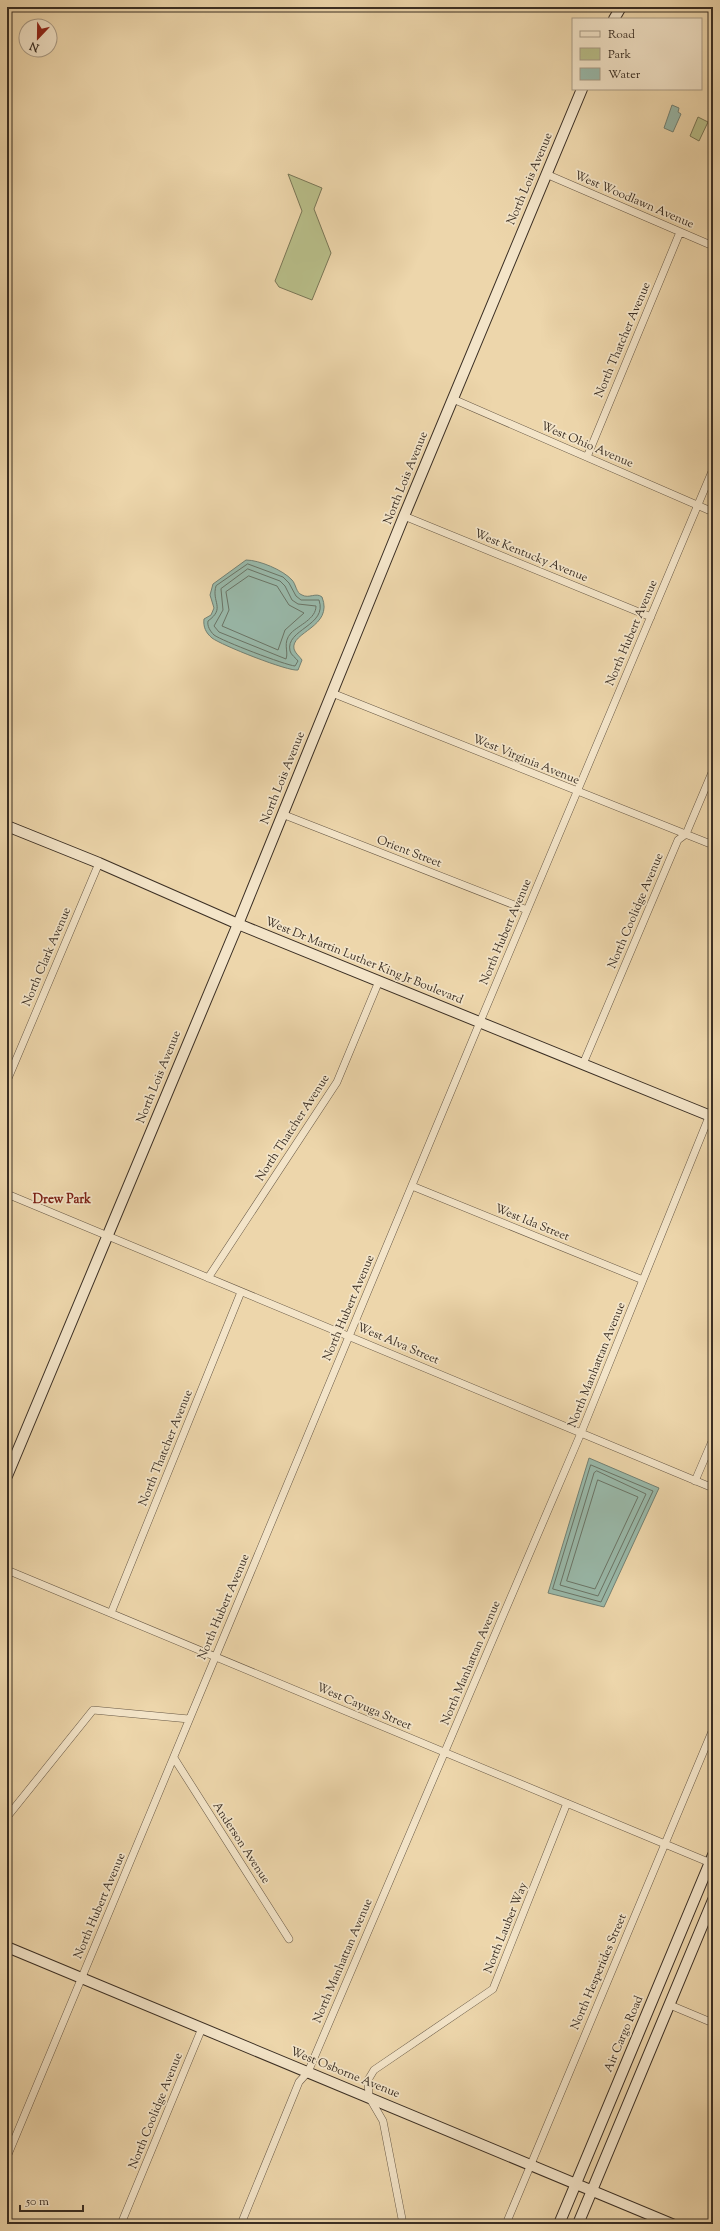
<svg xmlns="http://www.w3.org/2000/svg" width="720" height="2231" viewBox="0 0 720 2231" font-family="'Sorts Mill Goudy',serif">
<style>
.green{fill:#b8be89;stroke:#797656}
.water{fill:#99b9aa;stroke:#738174}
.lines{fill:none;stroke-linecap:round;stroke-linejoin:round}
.shore{stroke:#6a7466;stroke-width:1}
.street-casing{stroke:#675845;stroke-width:8}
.secondary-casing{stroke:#3a2e23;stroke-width:12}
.street{stroke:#f3e4c8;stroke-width:7}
.secondary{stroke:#f3e4c8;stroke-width:10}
.labels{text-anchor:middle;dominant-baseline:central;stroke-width:3.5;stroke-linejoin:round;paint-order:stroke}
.street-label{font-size:12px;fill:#3a2e23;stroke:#f3e4c8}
.neighbourhood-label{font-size:13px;font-weight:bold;fill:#7a1f14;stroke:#f3e4c8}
</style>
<rect width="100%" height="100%" fill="#edd6ab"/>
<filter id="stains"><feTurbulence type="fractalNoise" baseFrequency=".005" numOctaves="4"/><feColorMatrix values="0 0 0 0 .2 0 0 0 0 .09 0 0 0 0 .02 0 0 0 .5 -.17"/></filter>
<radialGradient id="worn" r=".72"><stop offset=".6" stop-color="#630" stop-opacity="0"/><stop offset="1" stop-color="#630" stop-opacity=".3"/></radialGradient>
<path class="green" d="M698 117 708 122 699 141 690 136Z
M288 174 322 188 314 209 331 253 312 300 279 287 275 281 302 211Z"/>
<path class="water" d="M672 105 679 108 678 112 681 114 673 132 664 128Z
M246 560C259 560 283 570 292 580 296 584 296 593 302 595 309 599 316 592 322 597 334 627 290 632 294 649 295 653 300 657 302 660L298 670C289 672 221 645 212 638 206 633 203 627 204 619L211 615 214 608 210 595 213 584Z
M589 1458 659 1488 604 1607 548 1593Z"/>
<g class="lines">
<path class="shore" d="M248 564 283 577 289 583 296 596 301 600H319C328 626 285 629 290 651 291 655 296 658 298 661L295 666C285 665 222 641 214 635 210 631 207 626 208 621 226 608 211 602 216 586Z
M248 569 280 581 285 586 292 600 298 604 316 606C316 619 299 625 291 633 282 643 289 651 286 659L219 632 214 626 223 610 221 589Z
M249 576 277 586 289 605 304 613 285 630 278 650 222 626 229 610 226 592Z
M591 1465 653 1491 601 1602 553 1589Z
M597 1471 646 1494 598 1596 560 1585 594 1473Z
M598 1480 638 1497 595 1589 567 1581Z"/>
<g class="street-casing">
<path id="street" d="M546 174 713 246
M453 399 713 512
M587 457 680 232
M404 516 651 617
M332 693 713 845
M282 814 527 910
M583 1064 678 840 686 834 713 770
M7 1081 99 863
M412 1186 643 1280
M7 1194 713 1488
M208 1278 337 1082 379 981
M695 1481 713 1439
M7 1570 713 1864
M111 1613 241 1292
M174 1758 289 1939
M7 1817 93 1710 189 1719
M670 2005 713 2023
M7 2157 480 1022 713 469
M121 2224 202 2028
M241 2224 299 2082 308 2072 581 1433 713 1107
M403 2224 383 2121 369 2097 368 2080 374 2070 493 1989 567 1803
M506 2224 713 1729"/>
</g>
<g class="secondary-casing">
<path id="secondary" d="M614 19 621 7
M7 826 99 863 238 924 713 1117
M7 1476 238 924 404 516 582 89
M7 1947 672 2224
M559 2224 713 1855
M578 2224 713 1900"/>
</g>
<use href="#street" class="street"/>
<use href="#secondary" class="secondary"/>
</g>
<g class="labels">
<g class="street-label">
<text transform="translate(530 179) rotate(-67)">North Lois Avenue</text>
<text transform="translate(634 200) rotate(23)">West Woodlawn Avenue</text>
<text transform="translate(623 340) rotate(-67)">North Thatcher Avenue</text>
<text transform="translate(587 445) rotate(23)">West Ohio Avenue</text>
<text transform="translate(406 478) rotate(-68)">North Lois Avenue</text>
<text transform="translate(531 556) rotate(22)">West Kentucky Avenue</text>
<text transform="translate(632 633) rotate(-67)">North Hubert Avenue</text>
<text transform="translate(526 760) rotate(22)">West Virginia Avenue</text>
<text transform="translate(283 778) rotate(-68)">North Lois Avenue</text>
<text transform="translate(409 852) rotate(21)">Orient Street</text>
<text transform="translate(636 911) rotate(-67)">North Coolidge Avenue</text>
<text transform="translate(506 932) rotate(-67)">North Hubert Avenue</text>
<text transform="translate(47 957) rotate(-67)">North Clark Avenue</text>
<text transform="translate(364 961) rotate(22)">West Dr Martin Luther King Jr Boulevard</text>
<text transform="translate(159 1077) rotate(-68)">North Lois Avenue</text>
<text transform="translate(293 1128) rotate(-57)">North Thatcher Avenue</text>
<text transform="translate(532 1223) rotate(22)">West Ida Street</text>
<text transform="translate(349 1308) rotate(-67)">North Hubert Avenue</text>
<text transform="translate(398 1344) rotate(23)">West Alva Street</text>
<text transform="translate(597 1365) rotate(-68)">North Manhattan Avenue</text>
<text transform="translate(166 1448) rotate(-68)">North Thatcher Avenue</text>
<text transform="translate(224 1607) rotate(-67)">North Hubert Avenue</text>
<text transform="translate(471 1663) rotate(-67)">North Manhattan Avenue</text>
<text transform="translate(364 1707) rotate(23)">West Cayuga Street</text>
<text transform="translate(241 1843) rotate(57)">Anderson Avenue</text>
<text transform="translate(100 1906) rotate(-67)">North Hubert Avenue</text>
<text transform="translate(506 1928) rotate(-68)">North Lauber Way</text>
<text transform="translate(343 1961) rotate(-67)">North Manhattan Avenue</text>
<text transform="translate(599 1972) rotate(-67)">North Hesperides Street</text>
<text transform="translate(624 2034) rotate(-67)">Air Cargo Road</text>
<text transform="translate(345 2073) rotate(22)">West Osborne Avenue</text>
<text transform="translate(156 2111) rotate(-68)">North Coolidge Avenue</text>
</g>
<g class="neighbourhood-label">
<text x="62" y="1200">Drew Park</text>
</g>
</g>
<rect width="720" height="2231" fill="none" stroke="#edd6ab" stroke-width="24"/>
<rect x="8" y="8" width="704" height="2215" fill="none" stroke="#3a2e23" stroke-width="2"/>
<rect x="12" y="12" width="696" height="2207" fill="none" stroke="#3a2e23"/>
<rect x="572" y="18" width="130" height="72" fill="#f3e4c8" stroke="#a99b86"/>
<rect x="580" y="31" width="20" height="6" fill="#f3e4c8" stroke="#a99b86"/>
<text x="608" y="38" font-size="12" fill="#3a2e23">Road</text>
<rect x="580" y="48" width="20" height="12" fill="#b8be89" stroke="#a99b86"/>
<text x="608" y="58" font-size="12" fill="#3a2e23">Park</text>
<rect x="580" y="68" width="20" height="12" fill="#99b9aa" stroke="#a99b86"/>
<text x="608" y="78" font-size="12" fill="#3a2e23">Water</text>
<g transform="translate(38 38) rotate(202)"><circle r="19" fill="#f3e4c8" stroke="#a99b86"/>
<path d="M0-3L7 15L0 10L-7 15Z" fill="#8f2418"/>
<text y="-6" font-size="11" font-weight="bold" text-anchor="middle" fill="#3a2e23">N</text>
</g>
<path d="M20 2205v6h63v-6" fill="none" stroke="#3a2e23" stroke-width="2"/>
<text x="26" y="2205" font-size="12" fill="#3a2e23" stroke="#f3e4c8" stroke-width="3" paint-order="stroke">50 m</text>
<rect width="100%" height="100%" filter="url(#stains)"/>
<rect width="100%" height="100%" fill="url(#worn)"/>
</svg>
